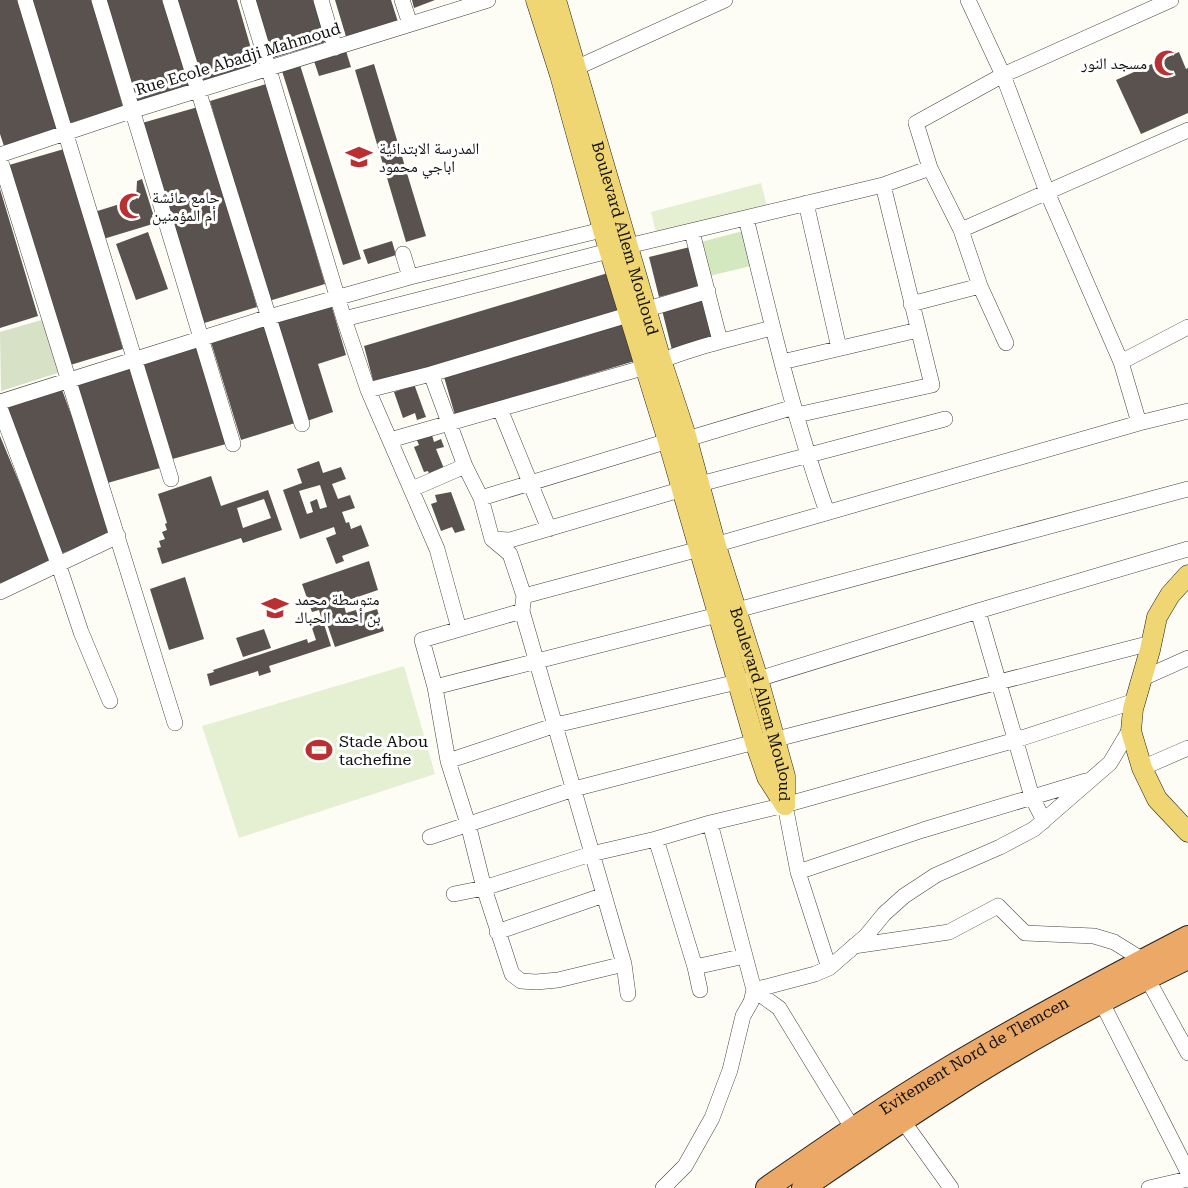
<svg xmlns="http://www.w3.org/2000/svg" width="1188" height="1188" viewBox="0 0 1188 1188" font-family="'Roboto Serif','Noto Naskh Arabic',serif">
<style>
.green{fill:#d3e8bf}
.cemetery{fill:#d7e1c6}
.pitch{fill:#e4f0d1}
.building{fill:#59524e;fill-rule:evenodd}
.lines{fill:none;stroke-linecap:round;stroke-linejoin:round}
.minor-casing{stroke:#444;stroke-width:16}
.major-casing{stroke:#222;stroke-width:21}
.highway-casing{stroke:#222;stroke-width:24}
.minor{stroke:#fff;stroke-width:15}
.major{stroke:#f0d673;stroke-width:20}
.highway{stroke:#eba866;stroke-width:22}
.labels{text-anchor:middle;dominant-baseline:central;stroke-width:6;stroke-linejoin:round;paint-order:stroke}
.street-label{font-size:16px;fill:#111;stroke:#fff}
.poi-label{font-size:16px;fill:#111;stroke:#fff;text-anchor:start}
</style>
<rect width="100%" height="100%" fill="#fefdf5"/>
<path class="green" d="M743 231 751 266 709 276 701 242Z"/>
<path class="cemetery" d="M45 319 61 372 1 391 0 332Z"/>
<path class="pitch" d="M761 183 767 206 657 236 651 212Z
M404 666 435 774 239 838 202 726Z"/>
<path class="building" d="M0 0H21L60 129 4 146 0 134Z
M31 0H92L123 107 67 124Z
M105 0H166L191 85 135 102Z
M176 0H237L256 66 200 83Z
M253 0H314L326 42 270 59Z
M335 0H391L398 22 347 40Z
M412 0H435L414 8Z
M346 51 351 67 319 76 314 61Z
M1179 52 1186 69 1188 68V113L1141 134 1116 80Z
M374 64 426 236 406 242 355 70Z
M300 65 361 259 343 265 282 71Z
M266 84 325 284 269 301 210 101Z
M198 107 257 307 201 324 142 123Z
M64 149 123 349 67 366 9 165Z
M142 179 156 223 100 240 91 213 136 199 137 181Z
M0 189 38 316 0 328Z
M148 232 168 289 136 300 116 244Z
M392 241 396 255 368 264 363 250Z
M690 247 700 286 659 297 649 257Z
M608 273 619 310 374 384 364 346Z
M704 299 714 339 672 350 662 310Z
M331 304 346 355 318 364 333 412 307 421 275 322Z
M265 323 295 423 241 440 210 339Z
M627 323 638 360 455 415 444 377Z
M196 344 226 444 169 460 140 360Z
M131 367 160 468 104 484 75 384Z
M413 381 426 417 417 420 415 413 403 418 394 392 406 388 405 384Z
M61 387 115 534 60 554 7 407Z
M432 435 434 442 441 439 444 447 436 449 445 471 430 476 428 471 424 472 414 447 419 445 416 438 423 436 424 438Z
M0 436 53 564 1 585 0 582Z
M319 461 323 473 341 467 346 479 332 484 338 499 350 495 355 508 342 512 346 523 349 522 351 529 361 525 369 546 342 556 344 561 336 564 326 538 336 534 334 527 300 539 283 490 302 483 297 469ZM320 485 327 507 320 509 317 499 310 502 313 512 307 514 299 491Z
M211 476 221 506 268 490 282 530 243 543 241 538 162 564 157 548 161 547 159 541 165 539 162 532 167 530 165 524 167 523 158 494ZM264 499 271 518 243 528 237 508Z
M451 492 465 530 455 533 452 527 441 531 431 504 437 502 435 495Z
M369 561 378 590 343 602 346 613 356 610 358 615 377 609 384 631 335 647 326 621 333 619 331 614 321 617 319 610 312 612 302 584Z
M185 577 204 639 169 650 150 589Z
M323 621 331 646 269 666 271 672 259 676 258 671 210 686 207 674 214 672 213 670 307 639 308 643 316 640 311 625Z
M264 629 271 648 243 657 236 638Z"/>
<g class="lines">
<g class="minor-casing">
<path id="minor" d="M25 0 171 479
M99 0 233 444
M170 0 302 424
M248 0 344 319 368 390 437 549 459 629
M321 0 335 48
M402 0 410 24
M968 0 1003 75 1047 192 1121 362 1139 423
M576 68 725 0
M0 155 131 111 488 0
M0 159 175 723
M883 185 930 168
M806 203 839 348
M746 218C770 317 793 416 827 512
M961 230 1188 130
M692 232 720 341
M403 254 410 277
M911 304 980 286
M344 319 628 246 883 185 932 385 797 415
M1006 343 980 286 961 230 930 168 916 123 1003 75 1171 0
M782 362 918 330
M1121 362 1188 327
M431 374 465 466 481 498 492 539 510 554 524 596 522 611 624 964 628 994
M368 390 431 374 708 291
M0 402 269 317 410 277 614 227
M0 408 58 563 81 632 110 701
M500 409 549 529
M390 440 646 367C686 349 730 339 772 328
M412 489 465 466
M481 498 668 441 687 439 794 407
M492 539 510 540 700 484 945 419
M0 592 118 536
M524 596 718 544 1139 423 1188 411
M522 611 422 640 435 687 448 761 468 824 484 888 512 974 521 981 536 982 558 980 624 964
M978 611 1032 797 1044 821
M1141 679 1188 658
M435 687 737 610 1188 489
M448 761 556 725 737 682 758 679 978 611 1188 549
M1142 768 1188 748
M785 805 798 872 829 968
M430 837 574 789 755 742 773 740 1151 643
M656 839 695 967 700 990
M798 872 923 830 1086 781
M454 894 484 888 591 854 656 839 710 823 785 805 1016 740 1135 701
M497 932 604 895
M854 946 949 932 998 906 1025 933 1094 936 1114 942 1143 960
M695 967 745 956
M1147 978 1188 1053
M754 990 815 974 829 968 866 936 884 914 904 896 936 875 1000 847 1034 829 1110 763 1132 726
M754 990 779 1008 853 1129
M1101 1001 1188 1172
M903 1121 951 1188
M663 1188 685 1166 712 1118 730 1070 743 1016 751 1002 754 990 710 823
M1149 1188 1188 1179"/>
</g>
<g class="major-casing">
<g id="major">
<path d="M536 0 560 75 603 230 668 441 755 742 767 777 785 805"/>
<path id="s1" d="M556 0 661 360 687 439 716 546 758 679 785 776V805"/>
<path d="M1188 575 1170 595 1157 617 1150 650 1133 709 1131 731 1142 768 1157 799 1188 832"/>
</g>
</g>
<g class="highway-casing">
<g id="highway">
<path id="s2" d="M767 1188C826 1147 885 1106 947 1069 1025 1022 1107 979 1188 937"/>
<path d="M803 1188C851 1155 899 1122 948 1091 1025 1041 1106 998 1188 958"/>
</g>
</g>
<use href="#minor" class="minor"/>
<use href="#major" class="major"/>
<use href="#highway" class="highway"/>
</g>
<defs>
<g id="mosque-bare" transform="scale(2.07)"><path d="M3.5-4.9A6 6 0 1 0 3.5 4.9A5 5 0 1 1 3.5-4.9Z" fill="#ba3032" stroke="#fff" stroke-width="2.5" paint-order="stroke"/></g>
<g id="school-bare" transform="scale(2.07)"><path d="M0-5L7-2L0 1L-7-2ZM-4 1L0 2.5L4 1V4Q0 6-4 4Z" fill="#ba3032" stroke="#fff" stroke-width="2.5" paint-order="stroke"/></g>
<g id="stadium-bare" transform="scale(2.07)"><path d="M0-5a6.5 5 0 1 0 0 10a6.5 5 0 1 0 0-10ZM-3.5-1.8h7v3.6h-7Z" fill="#ba3032" stroke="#fff" stroke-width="2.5" paint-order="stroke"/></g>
</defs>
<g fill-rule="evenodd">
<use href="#mosque-bare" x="1167" y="63"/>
<use href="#school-bare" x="359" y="157"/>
<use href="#mosque-bare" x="132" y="206"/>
<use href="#school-bare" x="275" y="608"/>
<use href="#stadium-bare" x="319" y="750"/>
</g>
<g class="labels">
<g class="street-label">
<text transform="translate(238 59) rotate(-17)">Rue Ecole Abadji Mahmoud</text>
<text stroke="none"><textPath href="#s1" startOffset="248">Boulevard Allem Mouloud</textPath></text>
<text stroke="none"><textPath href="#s1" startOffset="734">Boulevard Allem Mouloud</textPath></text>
<text stroke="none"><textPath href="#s2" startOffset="246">Evitement Nord de Tlemcen</textPath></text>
</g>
<g class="poi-label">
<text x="1147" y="63" text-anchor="end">مسجد النور</text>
<text x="379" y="148">المدرسة الابتدائية<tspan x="379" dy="18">اباجي محمود</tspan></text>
<text x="152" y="197">جامع عائشة<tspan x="152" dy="18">أم المؤمنين</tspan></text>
<text x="295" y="599">متوسطة محمد<tspan x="295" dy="18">بن أحمد الحباك</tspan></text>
<text x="339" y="741">Stade Abou<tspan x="339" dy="18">tachefine</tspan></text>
</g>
</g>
</svg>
